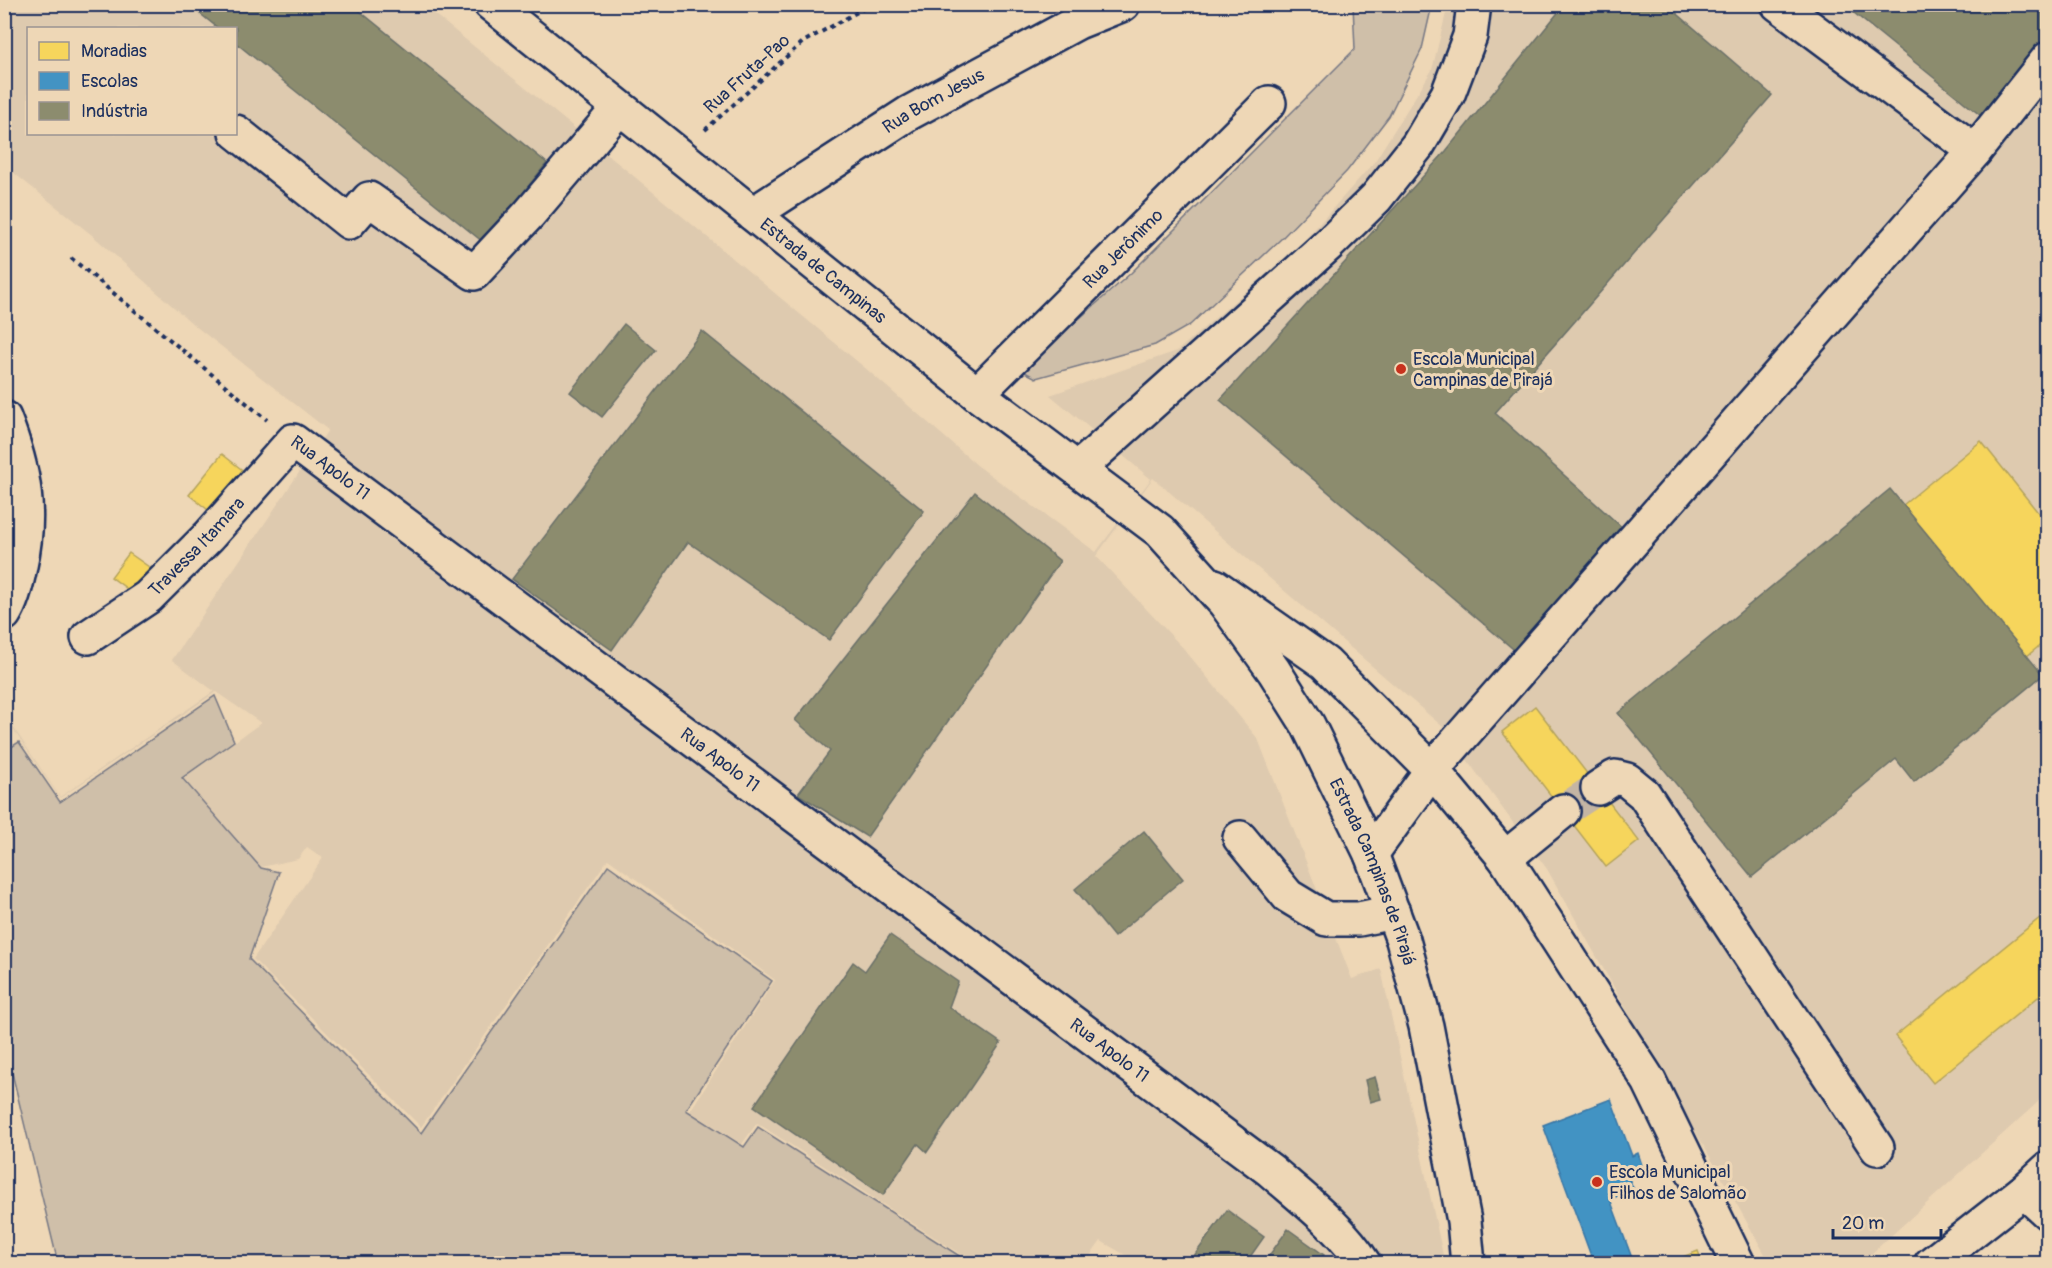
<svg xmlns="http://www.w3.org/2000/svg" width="2052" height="1268" viewBox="0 0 2052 1268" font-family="Pangolin,sans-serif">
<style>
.built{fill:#decaaf;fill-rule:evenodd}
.green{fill:#cfbfa9;stroke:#757784;stroke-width:1.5}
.homes{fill:#f6d55c;stroke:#b4a35d;stroke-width:1.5}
.schools{fill:#4393c3;stroke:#3775a5;stroke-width:1.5}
.industry{fill:#8c8c6e;stroke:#6a7069;stroke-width:1.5}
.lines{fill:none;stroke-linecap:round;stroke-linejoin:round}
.minor-tunnel{stroke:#c4b5a4;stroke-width:33;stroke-dasharray:33 16;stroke-linecap:butt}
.minor-casing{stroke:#1b2f5e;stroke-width:38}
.major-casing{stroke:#1b2f5e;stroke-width:38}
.path{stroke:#1b2f5e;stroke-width:4;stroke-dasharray:4.5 4.5;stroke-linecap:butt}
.minor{stroke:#eed7b6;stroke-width:33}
.major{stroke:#eed7b6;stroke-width:33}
.poi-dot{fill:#c8321e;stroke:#eed7b6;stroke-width:2}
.labels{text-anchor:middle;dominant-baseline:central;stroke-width:6;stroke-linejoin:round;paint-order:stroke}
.street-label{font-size:18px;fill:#1b2f5e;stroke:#eed7b6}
.poi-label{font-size:18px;fill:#1b2f5e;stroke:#eed7b6;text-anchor:start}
</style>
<rect width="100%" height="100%" fill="#eed7b6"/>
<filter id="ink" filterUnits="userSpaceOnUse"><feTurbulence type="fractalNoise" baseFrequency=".0167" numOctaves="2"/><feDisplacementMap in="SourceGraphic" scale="12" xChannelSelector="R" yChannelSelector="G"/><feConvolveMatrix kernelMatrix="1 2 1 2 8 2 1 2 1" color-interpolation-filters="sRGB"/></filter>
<g filter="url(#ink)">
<path class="built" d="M5 5H423L630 173 864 367 978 466 1096 552 1151 479 1050 395 1177 351 1303 242 1375 161 1432 70 1448 5H2047V1089L2037 1103 1861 1263H1770L1547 869 1443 727 1153 478 1096 556 1184 649 1258 739 1352 979 1381 969 1443 1255 1437 1263H1139L1101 1241 1085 1263H961L965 1257 757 1123 742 1144 690 1111 775 980 608 859 421 1127 253 959 323 858 307 847 298 859 261 867 183 778 261 723 216 692 60 798 13 729 5 722 4 719 13 727 60 797 214 691 172 660 328 430 194 325 92 235 5 166ZM28 28H236V134H28Z"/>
<path class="green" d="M1353 5H1432L1422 49 1389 116 1347 171 1282 238 1190 325 1155 345 1036 378 1021 370 1131 273 1355 49Z
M215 696 234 741 182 778 261 868 279 872 249 959 421 1133 608 865 772 981 686 1110 744 1147 758 1127 961 1257 956 1263H58L5 1044V751L19 742 60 802Z"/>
<path class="homes" d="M1981 441 2048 525V639L2027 656 1903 505Z
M222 454 245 472 212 513 189 495Z
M129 553 159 574 141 599 111 577Z
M1535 706 1639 841 1606 867 1502 732Z
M2041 917 2048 924V989L1933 1083 1895 1036Z
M1698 1251 1703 1264H1665Z"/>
<path class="schools" d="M1611 1099 1632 1156 1638 1153 1643 1168 1627 1174 1634 1190 1610 1199 1632 1258 1617 1264H1594L1543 1125Z"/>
<path class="industry" d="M188 4H351L547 163 483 242 236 43V28H218Z
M1565 4H1666L1772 95 1495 413 1625 530 1519 654 1220 400 1446 151Z
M1843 4H2048V53L1991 124Z
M624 324 656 350 602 417 570 392Z
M702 331 924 511 829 640 688 542 612 650 512 579Z
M1890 489 2043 675 1914 782 1896 759 1752 877 1618 713Z
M975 492 1060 561 867 837 798 794 830 751 795 720Z
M1144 831 1183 879 1114 937 1075 889Z
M890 935 958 982 949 1007 1001 1043 927 1152 918 1144 883 1195 754 1106 853 962 865 971Z
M1375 1077 1381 1099 1370 1102 1365 1080Z
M1227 1210 1264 1237 1245 1264H1197L1191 1260Z
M1288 1229 1324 1255 1318 1264H1263Z"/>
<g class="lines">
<path class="minor-tunnel" d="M1563 811 1598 788"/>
<g class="minor-casing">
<g id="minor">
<path d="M1778 4 1975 151"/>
<path d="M236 132 349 222 369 199 474 273 529 214 619 108"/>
<path id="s1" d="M753 214 909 113 1078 22 1123 4"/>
<path id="s2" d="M977 394 1269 103"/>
<path d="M1078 469 1329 244 1376 198 1418 145 1448 94 1470 36 1474 4"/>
<path d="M1215 586 1325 663 1432 770 1505 858 1649 1081 1738 1264"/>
<path id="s3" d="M88 637 148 597 209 536 293 441 1270 1170C1303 1199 1340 1226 1364 1264"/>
<path d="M1598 788 1615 777 1627 780 1644 794 1877 1148"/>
<path d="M1240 838 1288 896 1326 919H1359L1393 912"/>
<path d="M1371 854 1432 770 1975 151 2048 59"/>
<path d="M1505 858 1563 811"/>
<path d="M2024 1191 2048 1213"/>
</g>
</g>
<g class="major-casing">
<g id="major">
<path id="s4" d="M491 4 977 394 1160 531 1225 603 1274 671 1308 725 1371 854 1403 940 1426 1026 1464 1221 1468 1264"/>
<path d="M4 418C24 469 32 512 20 566 17 582 13 600 4 614"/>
<path d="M1931 1264 2024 1191 2048 1169"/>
</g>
</g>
<path class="path" d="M705 130 803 42 872 4
M71 258 267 420"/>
<use href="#minor" class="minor"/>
<use href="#major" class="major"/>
</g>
</g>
<g class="poi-dot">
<circle cx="1401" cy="369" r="6"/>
<circle cx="1597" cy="1182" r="6"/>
</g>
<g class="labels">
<g class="street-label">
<text transform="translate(747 74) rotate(-42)">Rua Fruta-Pao</text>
<text stroke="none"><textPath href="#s1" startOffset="213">Rua Bom Jesus</textPath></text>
<text stroke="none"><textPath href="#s2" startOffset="206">Rua Jerônimo</textPath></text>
<text stroke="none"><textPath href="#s4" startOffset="426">Estrada de Campinas</textPath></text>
<text transform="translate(330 468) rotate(37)">Rua Apolo 11</text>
<text stroke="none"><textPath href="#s3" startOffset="142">Travessa Itamara</textPath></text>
<text stroke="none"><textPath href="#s3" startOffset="818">Rua Apolo 11</textPath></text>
<text stroke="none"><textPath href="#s4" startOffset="1257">Estrada Campinas de Pirajá</textPath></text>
<text stroke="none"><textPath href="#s3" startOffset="1304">Rua Apolo 11</textPath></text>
</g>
<g class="poi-label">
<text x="1413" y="359">Escola Municipal<tspan x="1413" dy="21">Campinas de Pirajá</tspan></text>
<text x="1609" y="1172">Escola Municipal<tspan x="1609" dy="21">Filhos de Salomão</tspan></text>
</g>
</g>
<rect width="2052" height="1268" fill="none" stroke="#eed7b6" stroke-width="24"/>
<rect x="12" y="12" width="2028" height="1244" fill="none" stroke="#1b2f5e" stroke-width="2" filter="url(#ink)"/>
<rect x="27" y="27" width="210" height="108" fill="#eed7b6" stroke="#9a9493" stroke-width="1.5"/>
<rect x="39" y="42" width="30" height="18" fill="#f6d55c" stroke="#9a9493" stroke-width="1.5"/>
<text x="81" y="57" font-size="18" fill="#1b2f5e">Moradias</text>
<rect x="39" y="72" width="30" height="18" fill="#4393c3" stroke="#9a9493" stroke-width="1.5"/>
<text x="81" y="87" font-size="18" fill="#1b2f5e">Escolas</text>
<rect x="39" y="102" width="30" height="18" fill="#8c8c6e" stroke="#9a9493" stroke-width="1.5"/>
<text x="81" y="117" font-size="18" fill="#1b2f5e">Indústria</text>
<path d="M1833 1229v9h108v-9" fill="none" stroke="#1b2f5e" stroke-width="3"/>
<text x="1842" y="1229" font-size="18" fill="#1b2f5e" stroke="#eed7b6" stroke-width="4.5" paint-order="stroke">20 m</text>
</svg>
